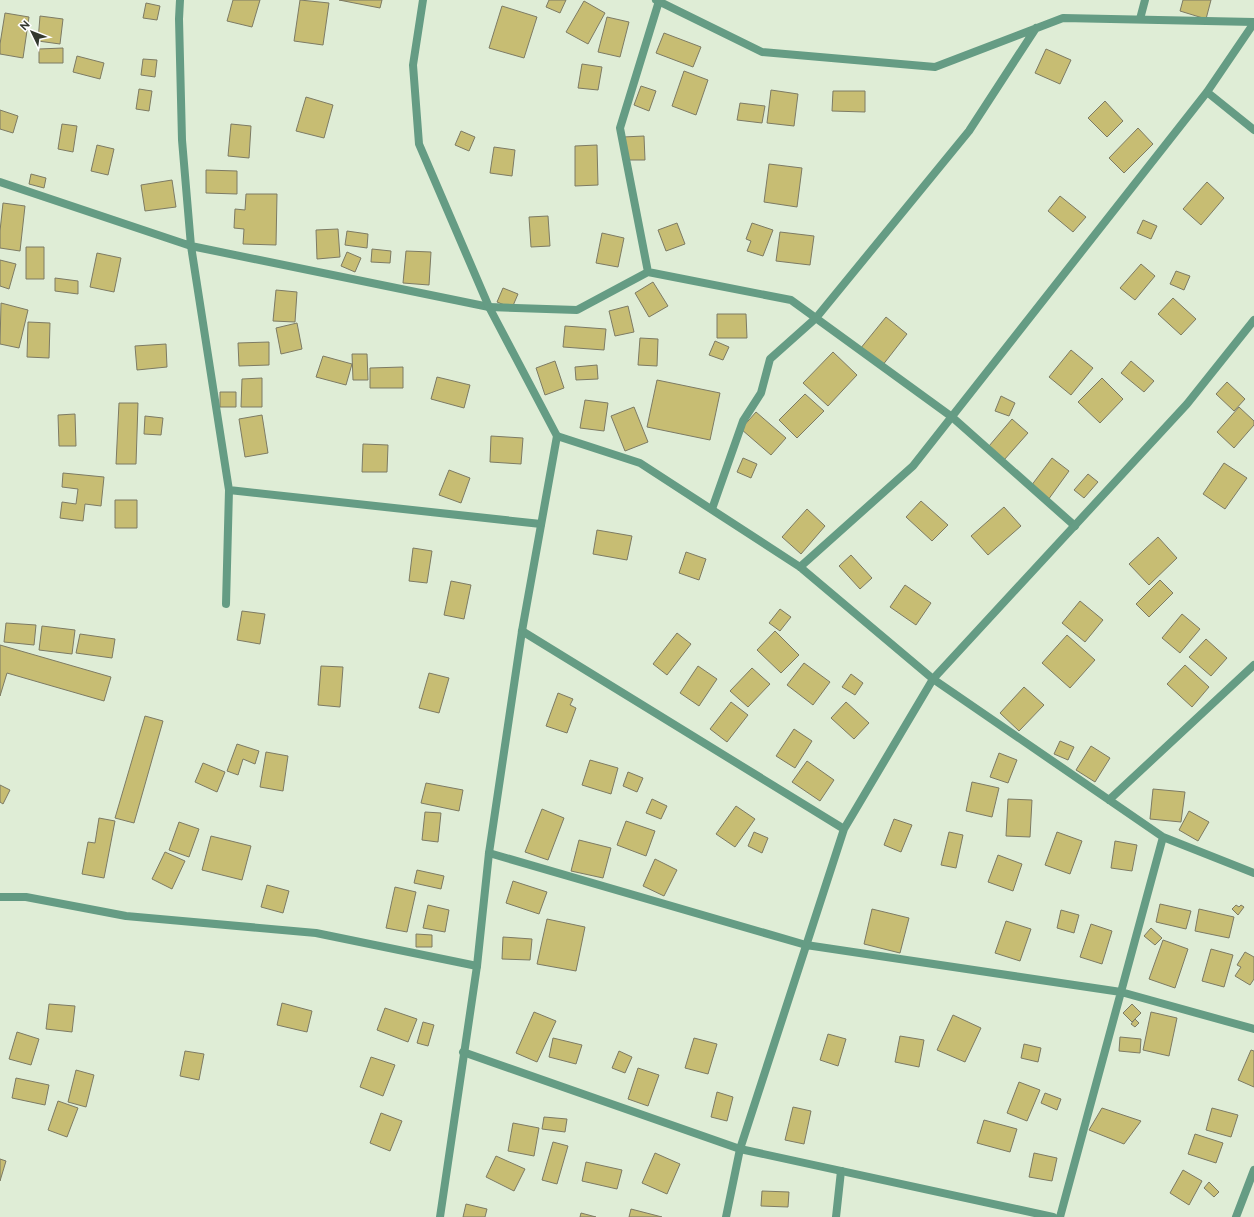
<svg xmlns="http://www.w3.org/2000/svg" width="1254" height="1217" viewBox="0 0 1254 1217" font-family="Raleway,sans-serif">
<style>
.building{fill:#c7bd73;stroke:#7d7b64}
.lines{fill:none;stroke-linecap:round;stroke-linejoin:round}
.service{stroke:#659c84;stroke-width:8}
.minor{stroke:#659c84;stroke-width:8}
.tertiary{stroke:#659c84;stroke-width:8}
</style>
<rect width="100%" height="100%" fill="#dfedd6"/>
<path class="building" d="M233 0H260L252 27 227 21Z
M300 0 329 3 323 45 294 41Z
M339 0H382L380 8Z
M549 0H566L560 13 546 7Z
M1183 0H1211L1206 19 1180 11Z
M584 1 605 13 588 44 566 32Z
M146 3 160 6 157 20 143 18Z
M502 6 537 17 524 58 489 48Z
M5 13 29 17 23 58 0 54V44Z
M40 16 63 19 60 44 38 41Z
M607 17 629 22 620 57 598 52Z
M664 33 701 47 693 67 656 53Z
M63 48V63H39V49Z
M1046 49 1071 60 1060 84 1035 73Z
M77 56 104 63 100 79 73 72Z
M143 59 157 60 155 77 141 75Z
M582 64 602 67 598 90 578 88Z
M684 71 708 80 696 115 672 106Z
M641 86 656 91 649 111 634 105Z
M139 89 152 91 149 111 136 109Z
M771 90 798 94 794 126 767 123Z
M833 91H865V112L832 111Z
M306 97 333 105 324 138 296 131Z
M1105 101 1123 121 1107 137 1088 118Z
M740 103 765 106 762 123 737 120Z
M0 110 18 116 13 133 0 129Z
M62 124 77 126 73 152 58 149Z
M231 124 251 126 249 158 228 156Z
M1138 128 1153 144 1124 173 1109 158Z
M461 131 475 137 469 151 455 145Z
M644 136 645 160H623V137Z
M97 145 114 149 108 175 91 171Z
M597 145 598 185 575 186V146Z
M494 147 515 150 512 176 490 173Z
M769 164 802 168 797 207 764 202Z
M206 170 237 171V194L206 193Z
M31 174 46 178 44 188 29 184Z
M172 180 176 207 145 211 141 185Z
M1207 182 1224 198 1201 225 1183 209Z
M246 194H277L276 245 243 244 244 229 234 228 235 209 245 210Z
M1060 196 1086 217 1073 232 1048 211Z
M3 203 25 206 20 251 0 248V231Z
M548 216 550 246 531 247 529 217Z
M1143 220 1157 226 1151 239 1137 233Z
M677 223 685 244 666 251 658 230Z
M752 223 773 230 763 256 747 251 751 241 746 239Z
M338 229 340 257 317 259 316 230Z
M347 231 368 234 367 248 345 245Z
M780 232 814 236 810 265 776 261Z
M602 233 624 238 618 267 596 263Z
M26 247H44V279H26Z
M372 249 391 251 390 263 371 262Z
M406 251 431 252 429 285 403 283Z
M347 252 361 258 355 272 341 266Z
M97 253 121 258 114 292 90 287Z
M0 260 16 264 9 289 0 286Z
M1141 264 1155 276 1135 300 1120 288Z
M1176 271 1190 276 1184 290 1170 284Z
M55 278 78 281V294L55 291Z
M653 282 668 306 649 317 635 293Z
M503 288 518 294 512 308 497 302Z
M276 290 297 292 295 322 273 321Z
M1173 298 1196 319 1181 335 1158 314Z
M1 303 28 310 19 348 0 344Z
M628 306 634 332 615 336 609 311Z
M717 314H746L747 338H717Z
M886 317 907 334 882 366 860 349Z
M28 322 50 323 49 358 27 357Z
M297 323 302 349 281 354 276 328Z
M565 326 606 329 604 350 563 347Z
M640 338 658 339 657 366 638 365Z
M715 341 729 347 723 360 709 355Z
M269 342V365L239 366 238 343Z
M166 344 167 367 137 370 135 346Z
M1071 350 1093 368 1071 395 1049 377Z
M833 352 857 375 828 406 803 383Z
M352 354H367L368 380H353Z
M323 356 352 364 346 385 316 377Z
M555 361 564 388 545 395 536 368Z
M1131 361 1154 381 1144 392 1121 373Z
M597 365 598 379 576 380 575 367Z
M403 367V388H370V368Z
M437 377 470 385 464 408 431 399Z
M262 378V407H241L242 379Z
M1102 378 1123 399 1100 423 1078 402Z
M657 380 720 393 710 440 647 427Z
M1227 382 1245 399 1234 411 1216 394Z
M220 392H236V407H220Z
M805 394 824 411 797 438 779 420Z
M1001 396 1015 403 1009 416 995 411Z
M585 400 608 403 604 431 580 428Z
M119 403H138L136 464H116Z
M634 407 648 442 625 451 611 416Z
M1239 407 1254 421V425L1234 448 1217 432Z
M756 412 786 438 771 455 741 429Z
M75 414 76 446H59L58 415Z
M262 415 268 453 245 457 239 419Z
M145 416 163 418 161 435 144 434Z
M1012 419 1028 433 1004 460 989 446Z
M491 436 523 438 521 464 490 462Z
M363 444 388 445 387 472H362Z
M743 458 757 464 751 478 737 472Z
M1052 458 1069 471 1048 500 1031 486Z
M1224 463 1247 478 1225 509 1203 494Z
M449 470 470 478 461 503 439 495Z
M63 473 104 477 101 506 85 504 83 521 60 518 62 502 76 504 78 489 62 487Z
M1088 474 1098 482 1084 498 1074 490Z
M115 500H137V528H115Z
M921 501 948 525 932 541 906 517Z
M1004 507 1021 526 988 555 971 536Z
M807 509 825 526 801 554 782 537Z
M597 530 632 536 627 560 593 554Z
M1158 537 1177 558 1149 585 1129 564Z
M413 548 432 551 427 583 409 581Z
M686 552 706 559 699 580 679 573Z
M851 555 872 578 860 589 839 566Z
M1160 580 1173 593 1149 617 1136 604Z
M451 581 471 585 464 619 444 615Z
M905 585 931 603 916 625 890 607Z
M1080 601 1103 620 1085 642 1062 623Z
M780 609 791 617 780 631 769 623Z
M242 611 265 614 260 644 237 640Z
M1182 614 1200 629 1180 653 1162 638Z
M6 623 36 625 34 645 4 642Z
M42 626 75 630 72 654 39 650Z
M775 631 799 655 781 673 757 650Z
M677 633 691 644 667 675 653 664Z
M80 634 115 639 112 658 76 653Z
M1067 635 1095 660 1070 688 1042 663Z
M1206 639 1227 658 1211 676 1189 657Z
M0 645 111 677 104 701 7 673 0 696Z
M804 663 830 682 813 705 787 685Z
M1185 665 1209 687 1192 707 1167 684Z
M321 666 343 667 340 707 318 705Z
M698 666 717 679 699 706 680 693Z
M752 668 770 684 748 707 730 691Z
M429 673 449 678 439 713 419 708Z
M851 674 863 683 855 695 842 687Z
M1024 687 1044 705 1019 731 1000 713Z
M558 693 573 699 570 705 576 708 567 733 546 726Z
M731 702 748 715 727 742 710 729Z
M846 702 869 723 854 739 831 718Z
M145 716 163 721 134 823 115 818Z
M794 729 812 741 795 768 776 756Z
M1060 741 1074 747 1068 760 1054 754Z
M237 744 259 751 255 764 243 759 238 775 227 771Z
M1091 746 1110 758 1095 782 1076 770Z
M266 752 288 756 283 791 260 787Z
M999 753 1017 760 1008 783 990 777Z
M590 760 618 768 611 794 582 785Z
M807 761 834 780 820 801 792 782Z
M203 763 225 772 217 792 195 782Z
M628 772 643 778 637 792 623 786Z
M972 782 999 788 992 817 966 811Z
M426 783 463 790 459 811 421 803Z
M0 785 10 790 3 804 0 802Z
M1153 789 1185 792 1181 822 1150 819Z
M652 799 667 806 661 819 646 813Z
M1008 799 1032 800 1030 837 1006 836Z
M736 806 755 819 735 847 716 834Z
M542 809 564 818 548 860 525 852Z
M1189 811 1209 822 1198 841 1179 830Z
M425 812 441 813 438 842 422 840Z
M99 818 115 821 104 878 82 874 88 842 95 843Z
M894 819 912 825 901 852 884 845Z
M626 821 655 831 646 856 617 845Z
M179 822 199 829 189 857 169 850Z
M754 832 768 838 762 853 748 846Z
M949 832 963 835 956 868 941 865Z
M1057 832 1082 841 1070 874 1045 865Z
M211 836 251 846 242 880 202 870Z
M579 840 611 848 603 878 571 871Z
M1115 841 1137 845 1132 871 1111 868Z
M165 852 185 861 172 889 152 879Z
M998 855 1022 864 1013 891 988 882Z
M655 859 677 870 664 896 643 886Z
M417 870 444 876 441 889 414 883Z
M513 881 547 892 539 914 506 903Z
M267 885 289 891 283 913 261 907Z
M395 887 416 892 407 932 386 928Z
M1160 904 1191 911 1186 929 1156 922Z
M428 905 449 910 445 932 423 928Z
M1236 905 1239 907 1241 905 1244 907 1238 915 1232 909Z
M872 909 909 918 900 953 864 944Z
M1199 909 1234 917 1229 938 1195 931Z
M1061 910 1079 915 1074 933 1057 928Z
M547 919 585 927 576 971 537 964Z
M1006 921 1031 929 1020 961 995 953Z
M1091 924 1112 931 1102 964 1080 957Z
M1151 928 1162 938 1155 945 1144 936Z
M416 934 432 935V947H416Z
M503 937 532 939 530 960 502 959Z
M1163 940 1188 949 1175 988 1149 979Z
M1211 949 1233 955 1224 987 1202 981Z
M1245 952 1254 957V979L1250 985 1235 976 1241 967 1237 965Z
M282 1003 312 1011 307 1032 277 1025Z
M49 1004 75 1006 72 1032 46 1029Z
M1132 1004 1141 1013 1132 1022 1123 1013Z
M385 1008 417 1019 408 1042 377 1030Z
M534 1012 556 1021 537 1062 516 1053Z
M1151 1012 1177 1018 1169 1056 1143 1050Z
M953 1015 981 1028 965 1062 937 1050Z
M1135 1019 1139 1023 1135 1027 1131 1024Z
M423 1022 434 1025 428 1046 417 1043Z
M17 1032 39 1039 31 1065 9 1059Z
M828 1034 846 1039 838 1066 820 1060Z
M900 1036 924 1040 919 1067 895 1062Z
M1120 1037 1141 1039 1140 1053 1119 1051Z
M553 1038 582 1045 576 1064 549 1057Z
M694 1038 717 1044 708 1074 685 1068Z
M1024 1044 1041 1048 1038 1062 1021 1058Z
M1251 1050 1254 1051V1087L1238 1080Z
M185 1051 204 1054 199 1080 180 1076Z
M619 1051 632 1057 625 1073 612 1068Z
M371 1057 395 1065 383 1096 360 1087Z
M638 1068 659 1075 648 1106 628 1099Z
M76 1070 94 1075 86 1107 68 1102Z
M16 1078 49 1085 45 1105 12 1098Z
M1019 1082 1040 1090 1027 1121 1007 1113Z
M717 1092 733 1097 727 1121 711 1117Z
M1045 1093 1061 1099 1057 1110 1041 1103Z
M58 1101 78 1108 67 1137 48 1130Z
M793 1107 811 1111 804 1144 785 1140Z
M1102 1108 1141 1121 1124 1144 1089 1130Z
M1212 1108 1238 1115 1231 1137 1206 1130Z
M381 1113 402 1121 390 1151 370 1143Z
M544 1117 567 1119 565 1132 542 1129Z
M984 1120 1017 1129 1010 1152 977 1143Z
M513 1123 539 1128 534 1156 508 1151Z
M1195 1134 1223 1143 1216 1163 1188 1154Z
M553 1142 568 1146 557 1184 542 1180Z
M655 1153 680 1164 667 1194 642 1183Z
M1034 1153 1057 1158 1052 1181 1029 1177Z
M496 1156 525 1169 514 1191 486 1177Z
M0 1159 6 1161 0 1181Z
M586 1162 622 1170 617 1189 582 1181Z
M1183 1170 1202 1181 1189 1205 1170 1193Z
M1209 1182 1219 1192 1214 1197 1204 1188Z
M762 1191 789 1192 788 1207 761 1206Z
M466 1204 487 1209 485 1217H463Z
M631 1209 662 1217H629Z
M581 1213 596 1217H580Z"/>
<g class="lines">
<path class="service" d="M656 0 762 52 935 67 1063 18 1254 22
M1140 19 1145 0
M648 272 620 128 659 1
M489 307 577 310 648 272 791 300 952 417 1075 526
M712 509 743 421 761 393 770 359 816 318 969 131 1036 28
M726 1217 740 1149
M836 1217 841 1171"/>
<path class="minor" d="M180 0 179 19 182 140 191 246 229 490 226 604
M1207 92 1254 130
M0 182 191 246 489 307
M557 436 640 463 800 567 933 679 1163 837 1254 873
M229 490 541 524
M800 567 913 466 1207 92 1254 23
M522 631 844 829
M1109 800 1254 665
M489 853 806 945 1121 992 1254 1029
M0 897H26L126 916 316 933 477 966
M463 1052 740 1149 1053 1217
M740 1149 844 829 933 679 1187 404 1254 320
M1060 1217 1163 837
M1236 1217 1254 1170"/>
<path class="tertiary" d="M423 0 413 65 419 144 489 307 557 436 522 631 489 853 477 966 440 1217"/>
</g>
<g transform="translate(32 32) rotate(313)" stroke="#ffffff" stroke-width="3" paint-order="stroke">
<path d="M0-3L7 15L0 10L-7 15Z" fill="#33382f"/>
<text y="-6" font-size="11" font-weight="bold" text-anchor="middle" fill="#33382f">N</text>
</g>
</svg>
